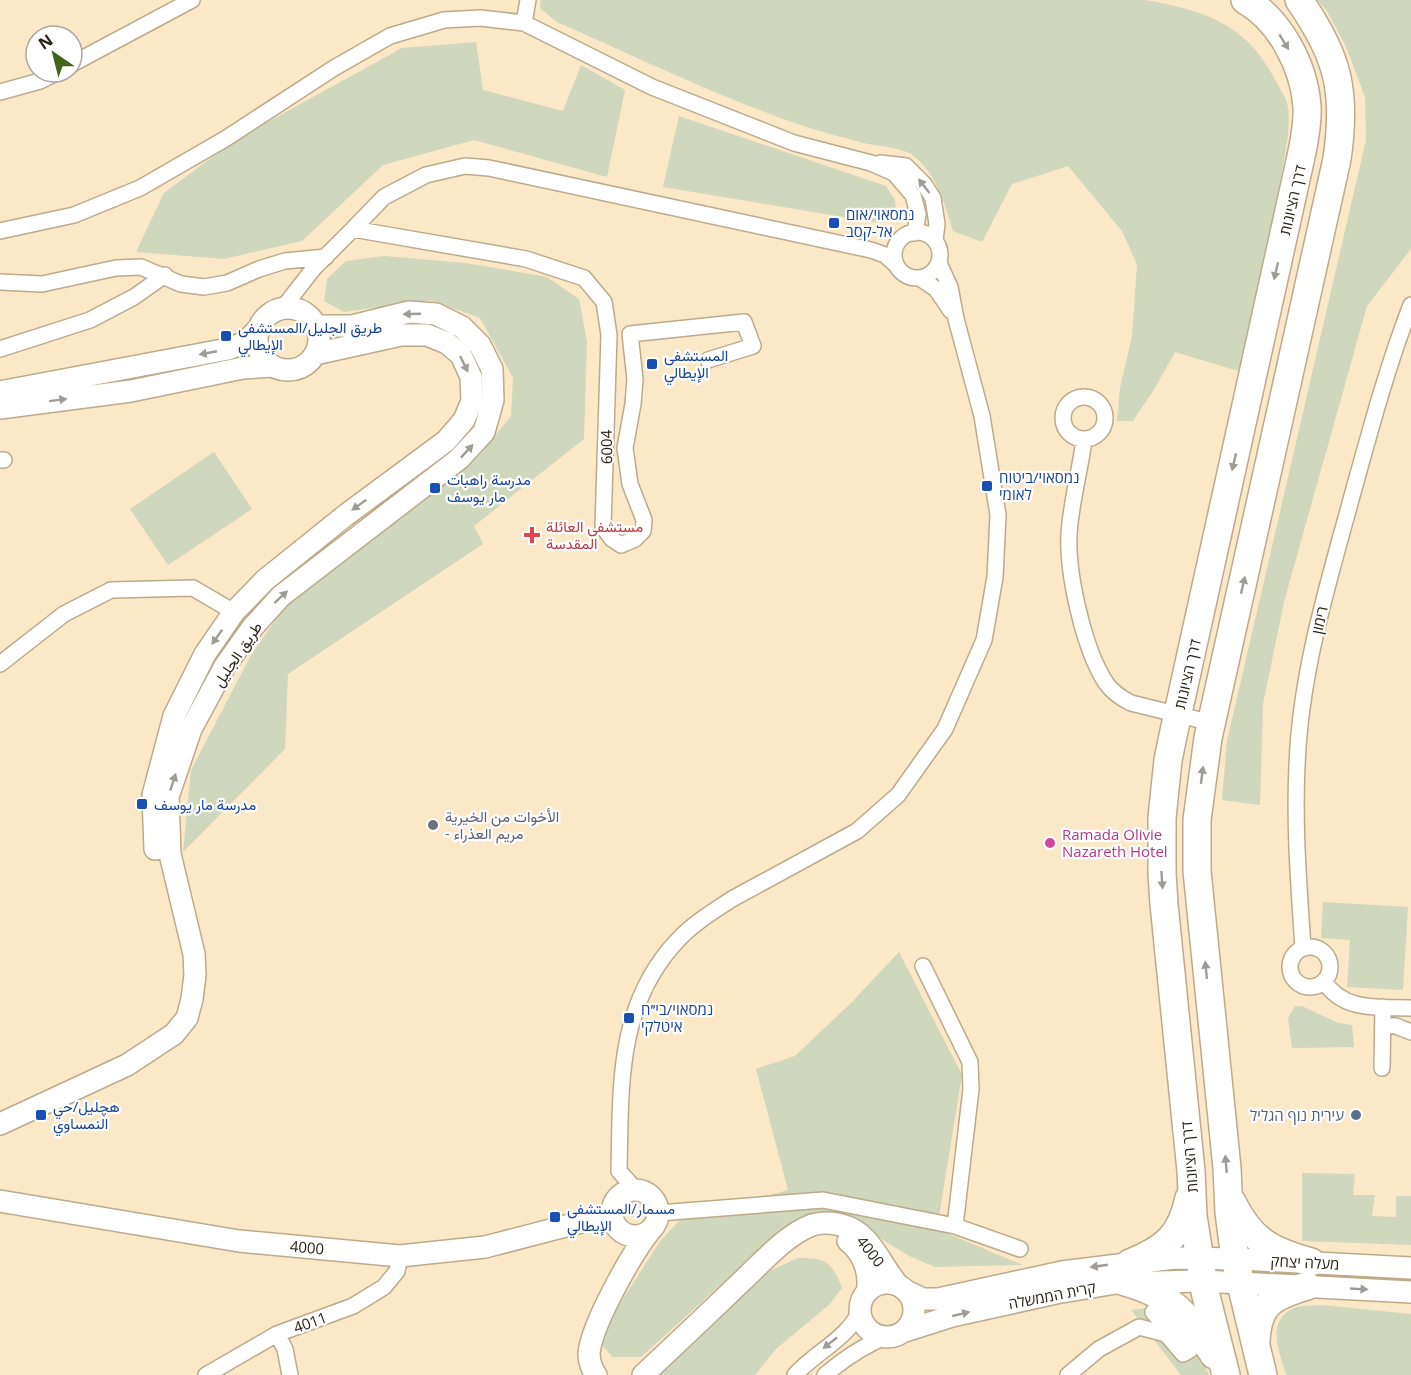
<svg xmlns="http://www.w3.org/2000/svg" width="1411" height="1375" viewBox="0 0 1411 1375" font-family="'Open Sans',Vazirmatn,Heebo,sans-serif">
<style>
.green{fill:#cfd7bc}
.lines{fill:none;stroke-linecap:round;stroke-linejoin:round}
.street-casing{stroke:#bcaa8a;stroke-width:18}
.secondary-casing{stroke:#bcaa8a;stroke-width:24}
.highway-casing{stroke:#bcaa8a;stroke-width:30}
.street{stroke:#fff;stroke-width:15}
.secondary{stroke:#fff;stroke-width:21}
.highway{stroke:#fff;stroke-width:27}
.oneway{fill:#9f9c96}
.transit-dot{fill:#1a4fb4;stroke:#fff;stroke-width:2}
.health-dot{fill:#e0444e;stroke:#fff;stroke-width:2}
.worship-dot{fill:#6b7280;stroke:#fff;stroke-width:2}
.hotel-dot{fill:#d1479c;stroke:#fff;stroke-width:2}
.service-dot{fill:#5c6f8a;stroke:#fff;stroke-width:2}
.labels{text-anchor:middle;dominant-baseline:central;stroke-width:4.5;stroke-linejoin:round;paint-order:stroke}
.street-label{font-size:15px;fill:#292215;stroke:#fff}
.transit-label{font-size:15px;fill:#164399;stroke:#fff;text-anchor:start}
.health-label{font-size:15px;fill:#be3a42;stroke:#fff;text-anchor:start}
.worship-label{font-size:15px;fill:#5b616d;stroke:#fff;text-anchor:start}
.hotel-label{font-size:15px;fill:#b23c85;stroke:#fff;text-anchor:start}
.service-label{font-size:15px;fill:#4e5e75;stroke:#fff;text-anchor:end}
</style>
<rect width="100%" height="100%" fill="#fbe8c6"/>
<path class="green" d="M541 0H1145C1202 10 1246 23 1274 78 1279 87 1287 98 1288 108 1290 116 1288 127 1288 136L1248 374 1175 352 1155 388 1133 421H1117L1120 388 1132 336 1137 264 1122 231 1068 166 1012 184 982 242 953 231C945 205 937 176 916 158 904 147 884 147 868 144 858 142 848 138 837 136 742 109 648 62 557 22L540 8Z
M1317 0H1411V249L1367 306 1284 602 1263 704 1260 805 1222 800 1227 741 1366 140 1365 97 1347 49 1327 11Z
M476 42 483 90 563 111 581 65 625 90 607 177 474 140 383 165 302 241 224 259 136 252 164 193 235 140 402 48Z
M679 116 886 186 895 200 896 213 880 223 663 187Z
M384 256 466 263 547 277 579 299 587 342 584 439 474 526 483 544 288 674 285 749 183 852 191 770 251 655 284 608 478 457 511 416 513 378 480 318 430 300 344 312 324 301 327 279 346 261Z
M214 452 252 509 168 565 130 509Z
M1323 902 1408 907 1403 990 1347 987 1350 940 1321 938Z
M899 952 962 1075 937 1229 1023 1265 935 1267 909 1256 843 1215 810 1217 770 1240 641 1357H612L597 1339 661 1240 679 1221 788 1190 756 1069 795 1056 852 1002Z
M1295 1006H1302L1338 1023 1352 1025 1354 1047 1292 1048 1288 1018Z
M1302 1173 1355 1174 1353 1195H1375L1372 1216 1396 1217V1196H1411V1245L1302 1241Z
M798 1258C827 1257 832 1263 842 1288L829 1305 776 1349 755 1375H657L763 1274Z
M1322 1305 1411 1314V1375H1286C1280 1354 1265 1320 1294 1308 1302 1305 1314 1306 1322 1305Z
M1147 1308 1188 1331 1209 1375H1181L1131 1310Z"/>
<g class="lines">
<g class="street-casing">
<path id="street" d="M524 23 528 0
M72 64 192 0
M0 92 40 81 58 72
M880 163 906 166 924 184 933 198 937 224 935 240
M353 229 384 197 426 175 465 166 489 168 871 250 885 255 896 265
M0 231 74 215 140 188 225 139 334 68 390 36 444 20 480 18 524 23 652 87 794 143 871 163 894 173 913 195 918 214 915 233
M894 255a23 23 0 1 1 46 0a23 23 0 1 1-46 0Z
M920 278 936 289 951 311
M0 282 42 284 116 268 141 267 181 284 204 287 227 283 259 269 285 261 326 257
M282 309 314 268 353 229 526 259 584 278 604 302 609 335 603 527 612 539 621 545 635 539 643 531 644 520 630 484 625 448 633 404 635 379 630 334 744 322 753 346 708 360
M0 349 90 320 134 297 165 275
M1063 418a21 21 0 1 1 42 0a21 21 0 1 1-42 0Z
M1084 440C1080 471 1071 502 1069 534 1067 574 1084 650 1106 683 1113 693 1121 698 1131 703L1212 723
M0 460H4
M0 664 64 614 111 590 193 588 234 612
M1290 967a20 20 0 1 1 40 0a20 20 0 1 1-40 0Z
M1303 948C1299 887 1294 827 1297 766 1300 674 1328 584 1352 496 1370 431 1387 367 1411 305
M923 966 970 1062 971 1089 955 1226
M1324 981C1343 1012 1379 1007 1411 1008
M1383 1025 1396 1026 1411 1032
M1382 1068 1383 1007
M635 1189 619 1171C621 1088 616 1006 677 941 692 924 714 911 732 899L857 831 898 795 945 729 984 640 995 577 998 515 982 416 956 319 950 287 939 263
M659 1213 823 1200 955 1226 1020 1249
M277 1334 285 1349 290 1375
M206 1375 277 1334 353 1306 384 1287 397 1271 400 1256
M795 1375C814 1353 852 1336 860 1309
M825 1375C845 1358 864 1345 888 1336
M1068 1375 1099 1349 1139 1327 1166 1334 1183 1354 1190 1350 1180 1329 1159 1319 1153 1312 1184 1323"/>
</g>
<g class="secondary-casing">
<path id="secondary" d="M257 339a31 31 0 1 1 62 0a31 31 0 1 1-62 0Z
M0 392 228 349 246 342 259 328
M0 408 131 391 243 368 273 366
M155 849 153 795 174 716 205 654 234 612 265 580 346 515 446 441 464 420 472 401 471 377 461 355 447 343 427 335H401L315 354
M0 1124 127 1065 174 1034 187 1018 192 999 195 975 194 954 170 854 168 797 191 729 225 666 252 628 281 596 459 459 484 432 493 400 492 369 480 345 462 327 436 314 409 312 352 326H316
M612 1213a23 23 0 1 1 46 0a23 23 0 1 1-46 0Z
M0 1201 239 1241 400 1256 485 1247 612 1214
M848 1241C863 1252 871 1274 867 1292
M860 1310a27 27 0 1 1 54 0a27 27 0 1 1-54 0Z
M906 1291 923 1299H938L1062 1272 1175 1258 1241 1259 1411 1268
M905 1331 952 1316 1056 1293 1116 1283 1203 1281 1411 1292
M596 1375C591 1368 589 1362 589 1353 592 1324 631 1255 649 1232
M643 1375C676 1344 708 1314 740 1283 762 1263 784 1236 812 1225 824 1221 840 1223 852 1229 873 1240 883 1268 898 1285"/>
</g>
<g class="highway-casing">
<path id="highway" d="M1232 1202C1251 1241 1271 1251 1311 1262
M1130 1263C1165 1249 1181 1236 1189 1198
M1125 1282C1172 1295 1188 1315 1214 1355
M1256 1341C1258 1303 1273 1296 1307 1286
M1226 1375 1205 1292 1193 1216 1191 1171 1164 904 1162 873V818L1168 760 1174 731 1302 152C1305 137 1308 121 1307 106 1304 66 1280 20 1245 0
M1263 1375 1235 1259 1229 1212 1227 1168 1197 871V820L1208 738 1337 159C1347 91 1338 56 1299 0"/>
</g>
<use href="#street" class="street"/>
<use href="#secondary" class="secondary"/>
<use href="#highway" class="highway"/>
</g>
<defs><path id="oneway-solid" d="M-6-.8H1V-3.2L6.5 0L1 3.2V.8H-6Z" transform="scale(1.5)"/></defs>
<g class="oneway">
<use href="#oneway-solid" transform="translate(1284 42) rotate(59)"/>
<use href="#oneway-solid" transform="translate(924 186) rotate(-128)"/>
<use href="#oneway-solid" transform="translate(1276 271) rotate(103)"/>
<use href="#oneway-solid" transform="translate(412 314) rotate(178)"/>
<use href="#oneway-solid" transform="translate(208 353) rotate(169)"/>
<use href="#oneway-solid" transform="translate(464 364) rotate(64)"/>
<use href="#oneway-solid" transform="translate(58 400) rotate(-7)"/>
<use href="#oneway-solid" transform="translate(467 451) rotate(-47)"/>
<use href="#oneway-solid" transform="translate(1234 462) rotate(103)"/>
<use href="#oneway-solid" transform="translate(359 505) rotate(144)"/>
<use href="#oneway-solid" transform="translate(1243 585) rotate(-77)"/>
<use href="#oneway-solid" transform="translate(281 597) rotate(-43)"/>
<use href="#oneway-solid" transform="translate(217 637) rotate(125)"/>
<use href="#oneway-solid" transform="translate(1202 775) rotate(-83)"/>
<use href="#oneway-solid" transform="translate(173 782) rotate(-72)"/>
<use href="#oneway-solid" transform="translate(1162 880) rotate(86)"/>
<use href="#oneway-solid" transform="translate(1206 970) rotate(-96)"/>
<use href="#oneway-solid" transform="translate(1226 1164) rotate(-95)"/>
<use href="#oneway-solid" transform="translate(1099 1266) rotate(172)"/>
<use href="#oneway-solid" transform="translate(1359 1289) rotate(3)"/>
<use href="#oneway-solid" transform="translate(961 1314) rotate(-13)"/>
<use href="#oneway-solid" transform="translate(830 1343) rotate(142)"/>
</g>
<g class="transit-dot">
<rect x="828" y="217" width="12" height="12" rx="3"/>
<rect x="220" y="330" width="12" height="12" rx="3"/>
<rect x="646" y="358" width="12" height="12" rx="3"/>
<rect x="981" y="480" width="12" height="12" rx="3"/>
<rect x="429" y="482" width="12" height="12" rx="3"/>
<rect x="136" y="798" width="12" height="12" rx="3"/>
<rect x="623" y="1012" width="12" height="12" rx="3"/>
<rect x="35" y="1109" width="12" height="12" rx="3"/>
<rect x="549" y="1211" width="12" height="12" rx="3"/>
</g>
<path class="health-dot" d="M529 526h6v6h6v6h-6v6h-6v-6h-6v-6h6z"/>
<circle class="worship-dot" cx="433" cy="825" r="6"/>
<circle class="hotel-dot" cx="1050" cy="843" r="6"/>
<circle class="service-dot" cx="1356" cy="1115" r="6"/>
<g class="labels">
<g class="street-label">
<text transform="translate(1292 200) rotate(-77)">דרך הציונות</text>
<text transform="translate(606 447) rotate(-91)">6004</text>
<text transform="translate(1319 620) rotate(-78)">רימון</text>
<text transform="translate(237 654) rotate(-56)">طريق الجليل</text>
<text transform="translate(1187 674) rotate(-77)">דרך הציונות</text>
<text transform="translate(1189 1157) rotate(-95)">דרך הציונות</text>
<text transform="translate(307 1247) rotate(5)">4000</text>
<text transform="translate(871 1251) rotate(52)">4000</text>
<text transform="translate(1305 1262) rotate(3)">מעלה יצחק</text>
<text transform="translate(1052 1295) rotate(-11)">קרית הממשלה</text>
<text transform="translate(310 1322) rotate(-20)">4011</text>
</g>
<g class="transit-label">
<text x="846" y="214">נמסאוי/אום<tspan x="846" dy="17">אל-קסב</tspan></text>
<text x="238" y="327">طريق الجليل/المستشفى<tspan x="238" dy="17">الإيطالي</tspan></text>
<text x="664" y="355">المستشفى<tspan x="664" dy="17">الإيطالي</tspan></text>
<text x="999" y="477">נמסאוי/ביטוח<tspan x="999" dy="17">לאומי</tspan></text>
<text x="447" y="479">مدرسة راهبات<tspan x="447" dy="17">مار يوسف</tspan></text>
<text x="154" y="804">مدرسة مار يوسف</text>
<text x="641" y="1009">נמסאוי/בי״ח<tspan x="641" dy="17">איטלקי</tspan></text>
<text x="53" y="1106">هچليل/حي<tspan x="53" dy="17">النمساوي</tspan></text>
<text x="567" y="1208">مسمار/المستشفى<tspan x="567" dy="17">الإيطالي</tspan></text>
</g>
<g class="health-label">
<text x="546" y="526">مستشفى العائلة<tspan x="546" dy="17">المقدسة</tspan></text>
</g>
<g class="worship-label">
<text x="445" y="816">الأخوات من الخيرية<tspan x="445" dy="17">- مريم العذراء</tspan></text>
</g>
<g class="hotel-label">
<text x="1062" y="834">Ramada Olivie<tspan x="1062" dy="17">Nazareth Hotel</tspan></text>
</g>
<g class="service-label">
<text x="1344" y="1115">עירית נוף הגליל</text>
</g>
</g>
<g transform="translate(54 54) rotate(325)"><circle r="28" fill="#ffffff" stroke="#a9a7a1" stroke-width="1.5"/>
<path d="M0-4.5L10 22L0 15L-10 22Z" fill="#43651b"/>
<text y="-9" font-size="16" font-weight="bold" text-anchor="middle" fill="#292215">N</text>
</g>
</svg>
